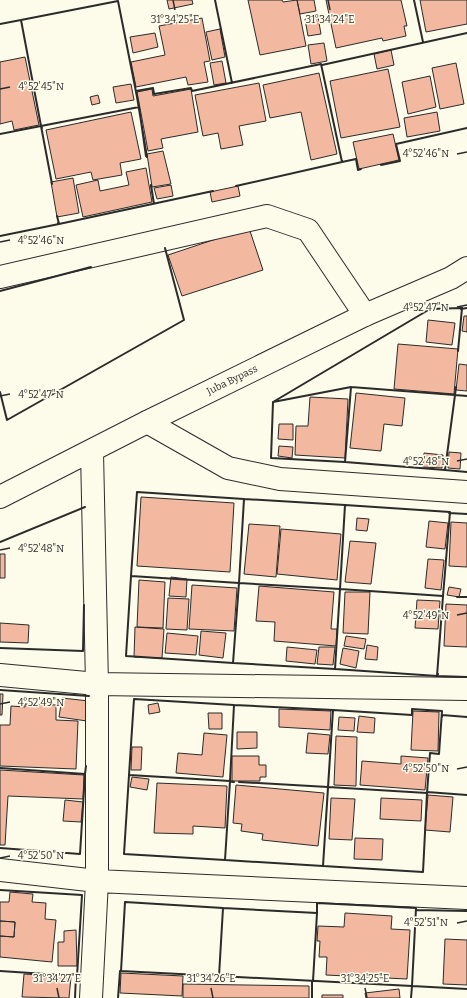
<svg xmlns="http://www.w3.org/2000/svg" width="467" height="998" viewBox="0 0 467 998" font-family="Bitter,serif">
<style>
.building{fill:#f2b8a0;stroke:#2b2b2b}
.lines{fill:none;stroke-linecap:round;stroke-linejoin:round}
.minor-casing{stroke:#2b2b2b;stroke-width:24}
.secondary-casing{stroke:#2b2b2b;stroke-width:24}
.minor{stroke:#fdfbea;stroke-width:22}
.secondary{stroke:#fdfbea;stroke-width:22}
.wall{stroke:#2b2b2b;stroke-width:2}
.ticks{fill:none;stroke:#2b2b2b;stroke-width:1.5}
.labels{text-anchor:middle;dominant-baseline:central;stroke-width:3;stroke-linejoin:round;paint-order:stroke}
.street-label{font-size:10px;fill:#2b2b2b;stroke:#fdfbea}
.ticks-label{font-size:10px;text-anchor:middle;fill:#2b2b2b;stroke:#fdfbea;stroke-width:3;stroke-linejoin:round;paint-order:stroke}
</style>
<rect width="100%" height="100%" fill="#fdfbea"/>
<path class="building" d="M167 0H192L193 4 169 9Z
M248 0H282L283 2 297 0 306 46 260 55Z
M297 0H314L316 11 300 14Z
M326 0H401L407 26H404L406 36 383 41 382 38 336 48Z
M420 0H467V24L426 32Z
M318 17 321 34 308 36 305 19Z
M202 18 210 61 204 62 208 82 188 85 186 77 136 87 131 62 165 55 159 26Z
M220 29 225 57 212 60 206 32Z
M155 33 158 47 133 53 130 37Z
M324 43 327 61 311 64 308 45Z
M391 50 394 65 377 69 374 54Z
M25 57 39 125 14 130 12 121 0 124V62Z
M222 61 226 83 214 85 210 63Z
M456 63 464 104 440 109 432 68Z
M388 69 400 127 341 138 330 81Z
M319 73 337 154 311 160 301 112 270 118 263 85Z
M430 76 436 107 408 114 402 82Z
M259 83 266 121 239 126 243 145 221 149 218 133 203 136 195 95Z
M131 84 134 100 116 103 113 87Z
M152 89 153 96 191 89 198 132 161 139 163 148 148 151 137 92Z
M98 95 100 103 92 105 90 97Z
M131 112 141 159 120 163 122 175 93 180 91 172 56 179 46 130Z
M437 112 440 131 407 137 404 118Z
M393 134 399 160 359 169 353 142Z
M163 151 171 184 152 187 147 154Z
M146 168 152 202 83 217 76 185 98 180 100 191 129 185 126 172Z
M73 178 79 213 57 217 51 182Z
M171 185 173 196 157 199 154 188Z
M238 186 240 196 212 202 210 192Z
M249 228 263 270 182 296 168 255Z
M464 316H467V332L462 331Z
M428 320 455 323 452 345 426 342Z
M398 344 458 349 454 394 394 389Z
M459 364 467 365V391L456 390Z
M356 393 405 398 402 426 384 424 381 451 350 448Z
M310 397 348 399 345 458 295 455 296 426H308Z
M279 424H293V440L278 439Z
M279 446 293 447 292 458 278 456Z
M449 452 461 453 460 469 448 468Z
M424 453 443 455 442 468 423 467Z
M141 497 234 503 230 572 137 566Z
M357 518 369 519 367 531 356 530Z
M429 521 448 523 445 549 426 547Z
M451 522 467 523V567L449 566Z
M249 524 280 526 276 577 244 574Z
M281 529 341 534 337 580 277 574Z
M350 541 376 543 371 584 345 582Z
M0 554H5V578H0Z
M428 559 444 560 441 590 425 588Z
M171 577 187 579 186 597 169 596Z
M139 580 165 582 163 628 137 627Z
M192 585 237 588 234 631 189 629Z
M259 586 334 592 331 629H337L336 646 274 641 275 622 256 621Z
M449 587 461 589 459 597 447 595Z
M345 592H370L368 634 343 633Z
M168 598 189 599 187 630 166 629Z
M417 600 440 601 438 629 415 628Z
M446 604 467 605V647L444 646Z
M0 623 29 625 28 643 0 642Z
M135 627 164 629 162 658 134 657Z
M201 631 226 633 223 658 199 655Z
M167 633 198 636 196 655 165 653Z
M346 636 366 639 364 649 344 646Z
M367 645 378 647 377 660 365 659Z
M287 647 317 650 315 664 286 661Z
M319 647H335L333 665 317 664Z
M343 648 359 651 356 668 340 664Z
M0 694H3L2 715H0Z
M62 698 89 701 87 721 59 717Z
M158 703 160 712 149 714 148 705Z
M25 704 56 705V720L78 721 76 769 0 766V725H10L11 706 25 707Z
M279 709 331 711 330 730 279 727Z
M413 711 439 712 438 751 411 750Z
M208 713H222V729H209Z
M359 716 375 718 374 733 357 732Z
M339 717 355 718 354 731 338 730Z
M237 732H257V748L237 749Z
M204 733 227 735 223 777 176 773 178 753 202 755Z
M308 733 330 735 328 754 306 753Z
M336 736 357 737 356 786 334 785Z
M132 747H142L141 770H131Z
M232 756H259V765H266V777H260V781H232Z
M401 756 428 758 425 790 360 785 362 761 401 764Z
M0 770 84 775 83 799 8 796 5 845H0Z
M132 777 149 779 147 790 130 787Z
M157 783 227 786 225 828 193 826V834L154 833Z
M236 785 324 793 318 846 262 840 263 834 241 831 242 824 233 823Z
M428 795 453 797 450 832 425 830Z
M331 798 355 799 352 840 329 839Z
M381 798 422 800 421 821 380 819Z
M65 800 83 802 81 822 63 821Z
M355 838 383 839 382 860 354 859Z
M10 892 33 894 32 902 46 903 45 919 56 920 52 962 0 957V936L14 937 15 922 0 921V902H9Z
M345 913 392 916 391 929 410 930 407 979 326 975 327 957H319L320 941H317L318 926 344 927Z
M0 921 15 922 14 937 0 936Z
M76 930 77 966H58V942H64V931Z
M445 939 467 940V985L443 984Z
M121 973 183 976 182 996 120 993Z
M24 974 71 977 69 998 22 997Z
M183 984 309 986V998H183Z
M399 989 400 998H366L365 993Z
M322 995H343V998H322Z"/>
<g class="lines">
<g class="minor-casing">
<path id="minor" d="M0 277 267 216 308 230 365 315
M147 422 228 468 280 479 467 492
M0 675 97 684 467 689
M0 870 97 881 467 898
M91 998 97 881V684L92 452"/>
</g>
<g class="secondary-casing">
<g id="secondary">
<path id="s1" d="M0 497 147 422 365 315 451 278 467 268"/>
</g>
</g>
<use href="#minor" class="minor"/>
<use href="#secondary" class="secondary"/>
<path class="wall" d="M215 0 232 83
M414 0 423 42
M118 1 139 107 41 126 21 20Z
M0 24 21 20
M322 65 467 33
M0 134 41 126 42 128
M147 157 136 91 153 88 154 94 191 88 192 91 321 64 342 162 236 186
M342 161V162L356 159 358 170 361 169
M381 165 400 161 396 144 467 128
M52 184 41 126 139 107 146 156
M151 185 154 204
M151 186 154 204
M57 216 59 224 213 191
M0 236 59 224 58 223
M0 291 91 267
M461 309 467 308
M351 387 345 462 271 458 273 402Z
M0 392 7 420 184 320 165 248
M455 395 351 387 273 402 430 309 462 308 458 351
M455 395 351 387 345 462 445 470 455 395 456 387
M455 395 467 396
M445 469V470L467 472
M137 492 244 499 239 583 131 576Z
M244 499 345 505 340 589 239 583Z
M345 505 450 512 443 596 340 589Z
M449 513 467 514
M0 542 85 507
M131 576 239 583 233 663 126 656Z
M239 583 340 589 335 669 233 663Z
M340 589 443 596 437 676 335 669Z
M457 597H467
M0 648 83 651 84 605
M438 674 437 676 467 677
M0 690 89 696
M134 699 234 705 230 781 129 775Z
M412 709 442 711 439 754 430 753 427 793 328 787 333 710 412 715Z
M442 717V715L467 717
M0 768 85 774 86 766
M129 775 230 781 225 860 124 854Z
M233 782 230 781 234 705 333 710 323 866 225 860 230 781 234 782
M239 782 328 787
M240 782 328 787
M328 787 427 793 423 872 323 866Z
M427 792 467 795
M0 848 80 854 85 774H84
M0 890 82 895 77 976 0 971
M125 902 223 908 219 976 121 971Z
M416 910 467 911
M312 981V998
M313 981 317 913 223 908 219 976 412 986 416 908 317 903V913L313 981
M410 986H412L411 998
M412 986 467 989
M75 998 76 975
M118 998 120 971H122"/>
</g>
<path class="ticks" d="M173 0 175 10M328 0 330 10M0 89 10 87M457 154 467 152M0 242 10 240M457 307 467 305M0 396 10 394M457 461 467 459M0 550 10 548M457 615 467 613M0 704 10 702M457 769 467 767M0 858 10 856M457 923 467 921M57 988 59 998M211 988 213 998M365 988 367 998"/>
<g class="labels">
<g class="street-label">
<text stroke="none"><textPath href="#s1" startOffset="260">Juba Bypass</textPath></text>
</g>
</g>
<g class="ticks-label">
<text x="175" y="23">31°34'25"E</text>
<text x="330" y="23">31°34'24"E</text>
<text x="41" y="90">4°52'45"N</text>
<text x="426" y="157">4°52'46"N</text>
<text x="41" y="244">4°52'46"N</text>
<text x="426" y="311">4°52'47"N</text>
<text x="41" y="398">4°52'47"N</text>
<text x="426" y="465">4°52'48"N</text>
<text x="41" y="552">4°52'48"N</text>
<text x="426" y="619">4°52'49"N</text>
<text x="41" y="706">4°52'49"N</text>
<text x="426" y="772">4°52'50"N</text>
<text x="41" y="859">4°52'50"N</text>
<text x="426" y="926">4°52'51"N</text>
<text x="57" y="982">31°34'27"E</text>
<text x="211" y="982">31°34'26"E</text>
<text x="365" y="982">31°34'25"E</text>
</g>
</svg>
